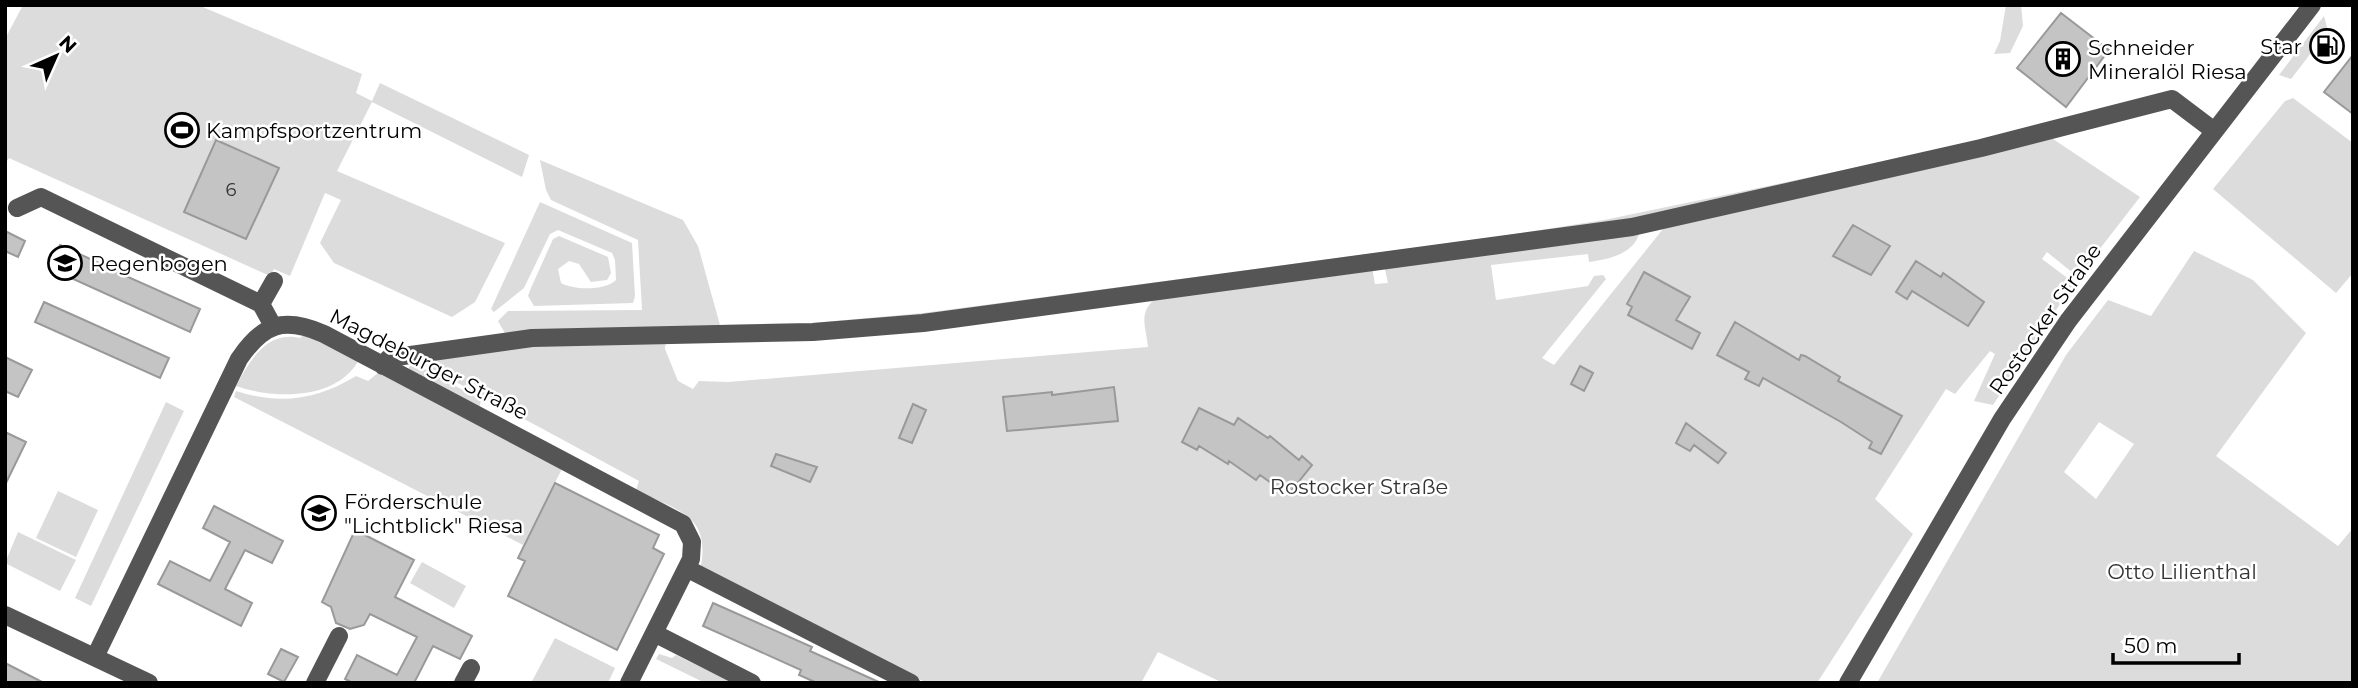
<svg xmlns="http://www.w3.org/2000/svg" width="2358" height="688" viewBox="0 0 2358 688" font-family="Montserrat,sans-serif">
<style>
.green{fill:#dcdcdc;fill-rule:evenodd}
.building{fill:#c4c4c4;stroke:#999;stroke-width:2}
.lines{fill:none;stroke-linecap:round;stroke-linejoin:round}
.minor{stroke:#555;stroke-width:18}
.labels{text-anchor:middle;dominant-baseline:central;stroke-width:5;stroke-linejoin:round;paint-order:stroke}
.number-label{font-size:18px;fill:#313131}
.poi-label{font-size:21px;fill:#000;stroke:#fff;text-anchor:start}
.street-label{font-size:21px;fill:#000;stroke:#fff}
.park-label{font-size:21px;fill:#333;stroke:#fff}
</style>
<rect width="100%" height="100%" fill="#fff"/>
<path class="green" d="M23 5H198L362 74 356 93 372 101 380 83 529 155 522 177 372 102 337 171 505 243 475 302 452 317 334 263 320 243 341 200 325 193 290 276 274 269 270 276 9 158 5 164V39Z
M2006 5H2021L2023 26 2010 53 1994 54 2000 41Z
M2324 16 2328 31 2291 79 2279 75Z
M2293 98 2353 143V273L2336 293 2213 189 2285 101Z
M2047 135 2140 197 2078 277 2047 252 2042 259 2074 283 1993 405 1974 401 1995 354 1990 351 1955 394 1946 389 1875 499 1913 534 1817 683H1223L1158 652 1141 683H927L700 571C712 514 679 512 636 490L639 481 419 362 508 342 666 339 665 349 678 381 693 389 699 381 728 382 1148 347C1146 326 1137 311 1158 297L1372 267 1375 284 1388 283 1384 265 1640 230C1636 254 1609 259 1589 262L1588 254 1491 265 1496 300 1588 286 1594 276 1603 275 1606 279 1542 358 1554 365 1663 229Z
M540 160 683 220 698 246 720 325 812 323 923 313 1495 237 1604 220 1888 161 1646 221 922 319 506 335 498 321 508 311 642 310 638 240 551 200 546 190Z
M540 202 632 243 635 296 633 303 534 306 528 296 531 288 553 239 559 236 608 257 611 273 607 280 591 282 579 264 569 261 558 269 561 283C573 290 605 291 616 280L615 260 612 253 558 230 550 234 524 288 494 312 491 309Z
M2194 251 2253 280 2306 333 2216 456 2338 546 2353 528V683H1877L2066 355 2108 300 2151 316ZM2099 422 2134 444 2096 499 2064 472Z
M304 334 359 360C336 401 274 399 236 386 250 360 267 330 300 338Z
M410 365H417L481 400 479 409 408 371Z
M378 373H385L563 467 523 545 234 397 236 391C280 405 317 400 356 376L368 381Z
M166 402 184 411 91 606 75 598Z
M58 491 98 510 76 557 36 538Z
M18 532 76 560 60 591 5 563Z
M422 562 466 586 454 608 410 583Z
M555 638 615 668 608 683H531Z
M659 654 672 658 676 655 729 681 705 683 656 659Z"/>
<path class="building" d="M2061 13 2109 50 2066 107 2017 68Z
M2353 55V114L2324 92Z
M216 140 279 168 246 239 184 212Z
M1853 225 1890 246 1871 275 1833 256Z
M5 231 25 241 18 257 5 251Z
M60 245 101 264 103 260 121 268 119 273 200 309 190 332 49 268Z
M1916 261 1941 277 1943 273 1984 302 1968 326 1912 291 1907 299 1896 292Z
M1644 272 1690 297 1676 320 1700 333 1692 349 1628 315 1632 307 1627 304Z
M44 302 169 358 160 378 35 322Z
M1735 322 1799 360 1801 355 1805 356 1840 377 1838 381 1902 416 1881 454 1869 448 1872 442 1841 422 1763 378 1759 386 1745 379 1749 372 1717 355Z
M5 357 32 370 18 397 5 391Z
M1580 366 1593 373 1584 391 1571 384Z
M1114 387 1118 421 1007 431 1003 397 1052 392V395Z
M913 404 926 410 912 443 899 438Z
M1199 408 1234 425 1238 418 1268 438 1270 436 1299 460 1302 456 1312 465 1288 495 1260 475 1256 480 1229 461 1228 464 1199 446 1197 450 1182 442Z
M1686 423 1726 453 1718 463 1694 445 1690 451 1676 443Z
M5 432 26 442 5 485Z
M776 454 817 467 810 482 771 466Z
M555 483 659 535 653 548 664 554 617 650 508 596 525 561 518 558Z
M214 506 283 541 272 563 245 550 225 589 252 603 241 626 158 584 170 561 210 581 230 542 203 528Z
M355 530 414 560 395 597 472 636 460 659 433 646 414 683H353L345 679 357 655 397 675 417 637 370 614 364 625 350 629 336 623 331 607 322 602Z
M713 603 812 647 810 651 881 683H817L799 675 801 670 703 626Z
M281 649 298 657 284 682 268 674Z
M5 663 44 683H5Z"/>
<g class="lines">
<path class="minor" d="M17 208 41 197 261 304 273 326
M261 304 274 281
M383 366 389 358 532 338 813 332 923 323 1632 227 1981 148 2172 99 2213 130
M688 569 911 683
M5 615 149 683
M654 633 752 683
M95 657 239 359C263 324 283 316 324 334L683 524 692 542 691 559 629 683
M315 683 339 636
M463 683 471 668
M1848 683 2002 419 2068 321 2312 5"/>
</g>
<defs>
<g id="fuel-ring" transform="scale(1.75)"><circle r="9.5" fill="#fff" stroke="#000" stroke-width="1.5"/><path d="M-5.5-6h7V0h2V4h1.3V-2.5L3-4.5l.8-.8L6-3V5H2.5V1h-1V6h-7ZM-4.2-4.7v3.2H.2V-4.7Z" fill="#000"/></g>
<g id="building-ring" transform="scale(1.75)"><circle r="9.5" fill="#fff" stroke="#000" stroke-width="1.5"/><path d="M-4-6H4V6H1V3H-1V6H-4ZM-2.5-4.3h1.7v1.8h-1.7ZM.8-4.3h1.7v1.8H.8ZM-2.5-1h1.7V.8h-1.7ZM.8-1h1.7V.8H.8Z" fill="#000"/></g>
<g id="stadium-ring" transform="scale(1.75)"><circle r="9.5" fill="#fff" stroke="#000" stroke-width="1.5"/><path d="M0-5a6.5 5 0 1 0 0 10a6.5 5 0 1 0 0-10ZM-3.5-1.8h7v3.6h-7Z" fill="#000"/></g>
<g id="school-ring" transform="scale(1.75)"><circle r="9.5" fill="#fff" stroke="#000" stroke-width="1.5"/><path d="M0-5L7-2L0 1L-7-2ZM-4 1L0 2.5L4 1V4Q0 6-4 4Z" fill="#000"/></g>
</defs>
<g fill-rule="evenodd">
<use href="#fuel-ring" x="2327" y="46"/>
<use href="#building-ring" x="2063" y="59"/>
<use href="#stadium-ring" x="182" y="130"/>
<use href="#school-ring" x="65" y="263"/>
<use href="#school-ring" x="319" y="513"/>
</g>
<g class="labels">
<g class="number-label">
<text x="231" y="190">6</text>
</g>
<g class="poi-label">
<text x="2302" y="46" text-anchor="end">Star</text>
<text x="2088" y="47">Schneider<tspan x="2088" dy="24">Mineralöl Riesa</tspan></text>
<text x="206" y="130">Kampfsportzentrum</text>
<text x="90" y="263">Regenbogen</text>
<text x="344" y="501">Förderschule<tspan x="344" dy="24">"Lichtblick" Riesa</tspan></text>
</g>
<g class="street-label">
<text transform="translate(2045 319) rotate(-55)">Rostocker Straße</text>
<text transform="translate(429 364) rotate(27)">Magdeburger Straße</text>
</g>
<g class="park-label">
<text x="1359" y="486">Rostocker Straße</text>
<text x="2182" y="571">Otto Lilienthal</text>
</g>
</g>
<rect width="2358" height="688" fill="none" stroke="#000000" stroke-width="14"/>
<g transform="translate(56 56) rotate(45)" stroke="#ffffff" stroke-width="5" paint-order="stroke">
<path d="M0-5L12 26L0 18L-12 26Z" fill="#000000"/>
<text y="-10" font-size="19" font-weight="bold" text-anchor="middle" fill="#000000">N</text>
</g>
<path d="M2113 653v10h126v-10" fill="none" stroke="#000000" stroke-width="3.5"/>
<text x="2124" y="653" font-size="21" fill="#000000" stroke="#ffffff" stroke-width="5" paint-order="stroke">50 m</text>
</svg>
